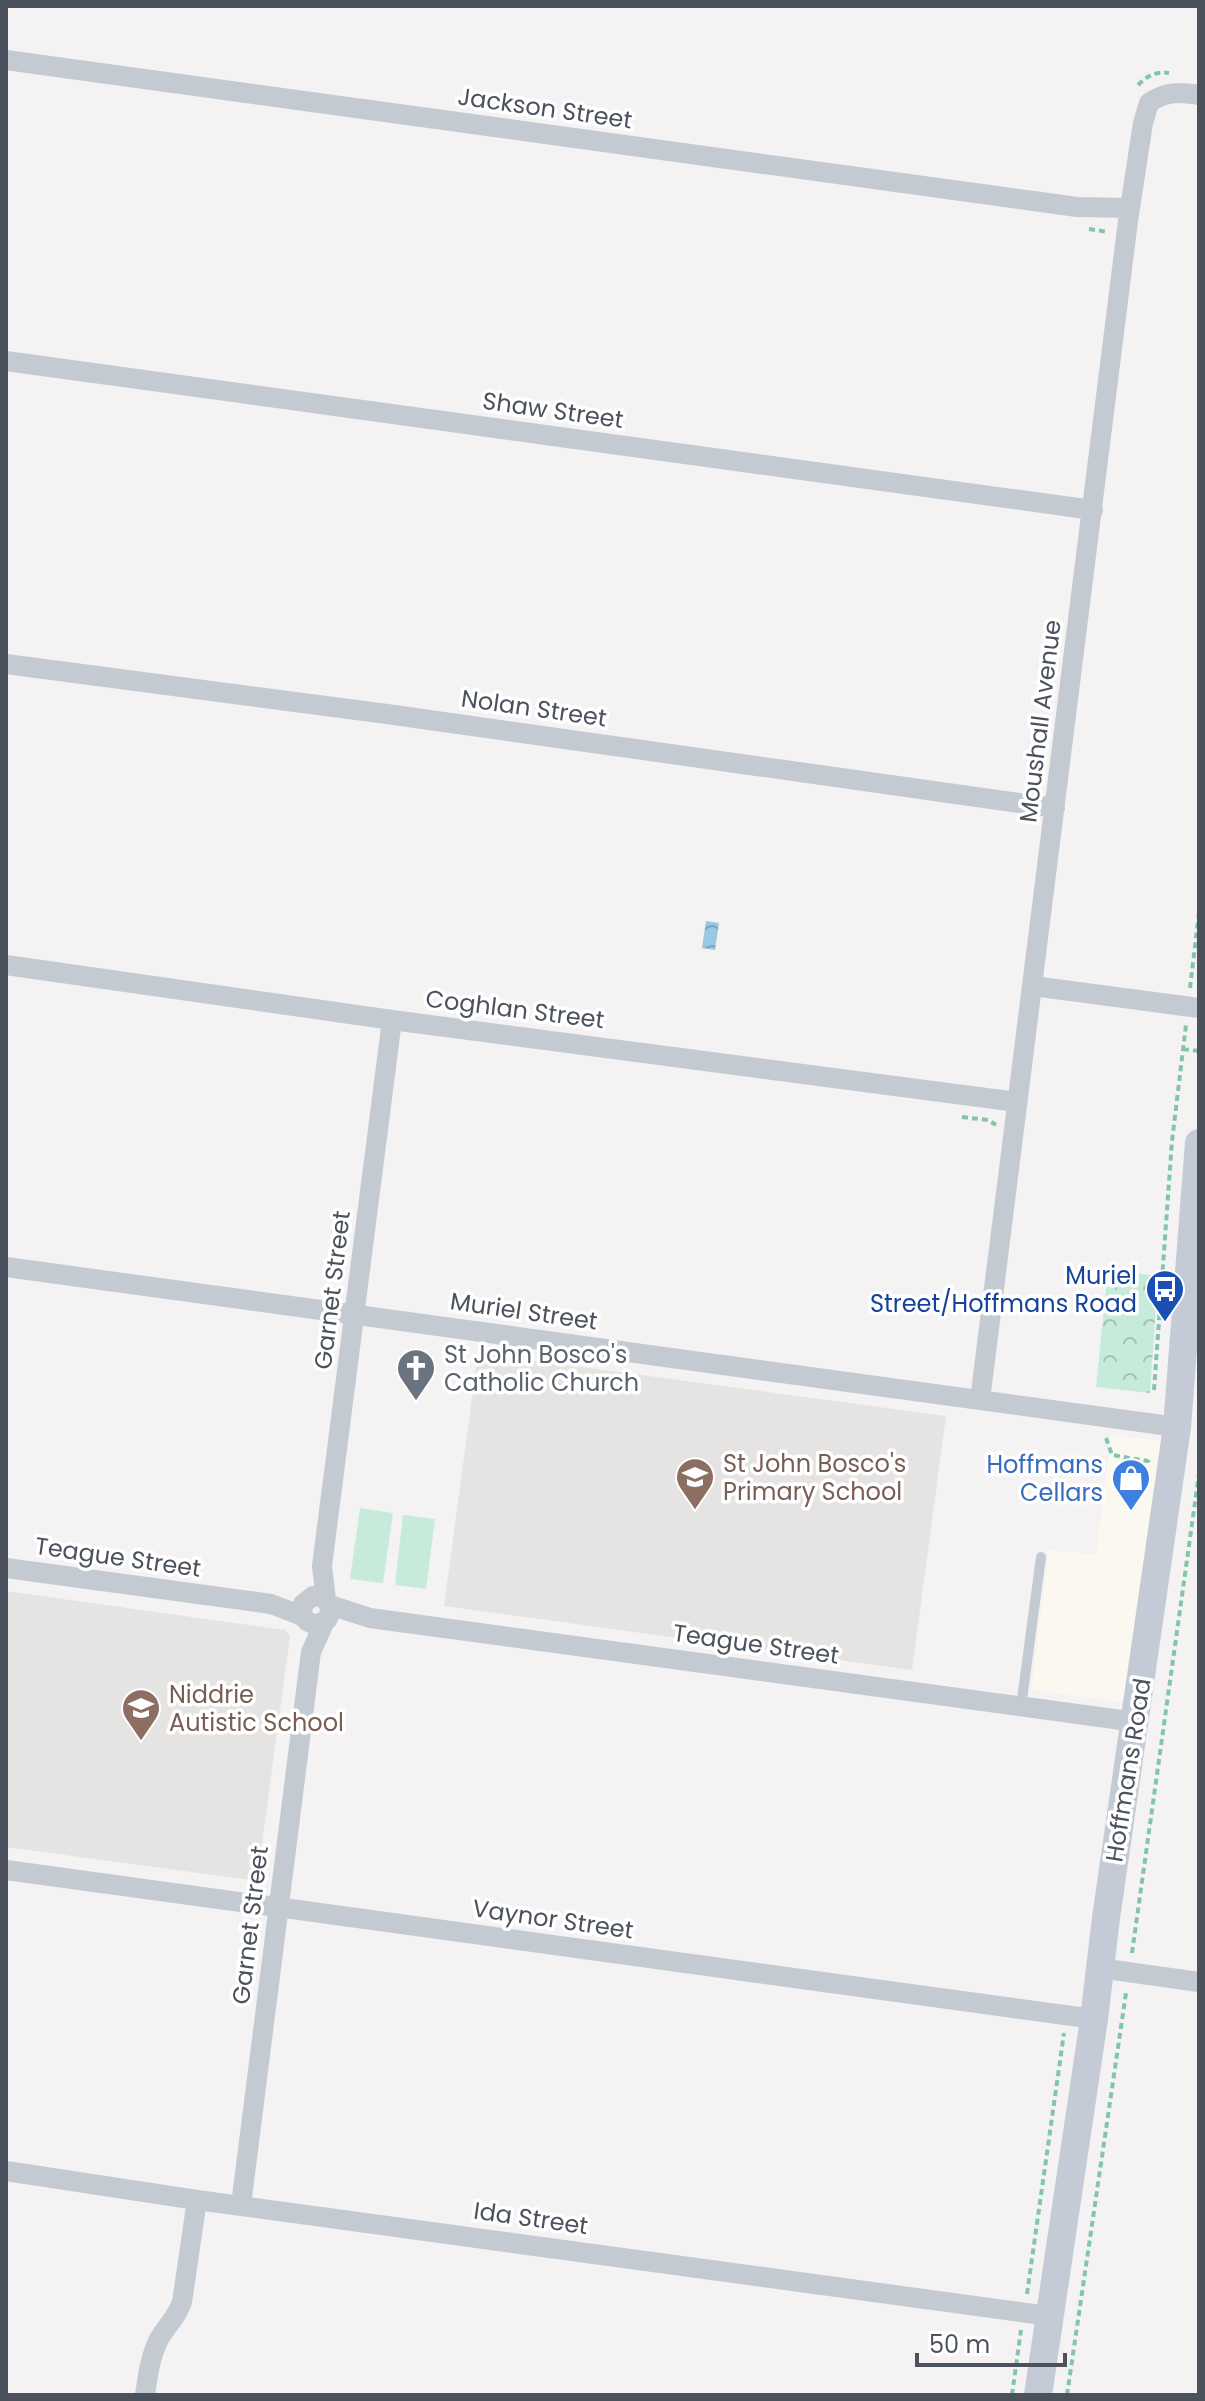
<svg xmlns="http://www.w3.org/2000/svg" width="1205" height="2401" viewBox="0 0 1205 2401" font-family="Poppins,sans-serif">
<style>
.commercial{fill:#fbf9ef}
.education{fill:#e5e4e3}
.grass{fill:#c7ebda}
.park{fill:url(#park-crowns)}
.water{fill:url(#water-waves)}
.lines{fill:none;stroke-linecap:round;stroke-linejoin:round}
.path{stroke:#82c5af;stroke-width:4;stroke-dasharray:6 4;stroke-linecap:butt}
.service{stroke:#c4cad1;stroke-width:10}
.minor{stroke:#c4cad1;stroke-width:20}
.secondary{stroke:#c5cbd6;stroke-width:28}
.labels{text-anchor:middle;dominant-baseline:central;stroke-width:7;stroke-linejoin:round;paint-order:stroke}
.street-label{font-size:24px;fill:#4c525d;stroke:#fff}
.transit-label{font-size:24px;fill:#164399;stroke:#fff;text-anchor:end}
.worship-label{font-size:24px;fill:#5b616d;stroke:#fff;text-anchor:start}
.education-label{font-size:24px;fill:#785e54;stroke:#fff;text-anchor:start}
.shop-label{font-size:24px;fill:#366cbe;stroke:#fff;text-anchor:end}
</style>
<defs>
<pattern id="park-crowns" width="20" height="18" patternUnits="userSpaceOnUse" patternTransform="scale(2)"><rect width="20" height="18" fill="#c7ebda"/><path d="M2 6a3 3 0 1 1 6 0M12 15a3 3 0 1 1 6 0" fill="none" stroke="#a4c1b4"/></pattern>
<pattern id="water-waves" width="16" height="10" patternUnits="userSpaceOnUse" patternTransform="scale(2)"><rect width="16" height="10" fill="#99c8e3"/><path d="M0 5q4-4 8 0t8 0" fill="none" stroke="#7fa5bb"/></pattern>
</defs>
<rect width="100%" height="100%" fill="#f4f2f2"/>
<path class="commercial" d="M1111 1435 1162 1441 1129 1703 1031 1690 1049 1550 1096 1555Z"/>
<path class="education" d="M478 1353 946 1416 912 1670 444 1606Z
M6 1591 285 1630 290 1636 257 1881 6 1847Z"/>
<path class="grass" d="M360 1508 393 1513 383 1583 350 1579Z
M403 1515 435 1519 426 1589 395 1585Z"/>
<path class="park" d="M1108 1269 1158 1276 1150 1393 1096 1387Z"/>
<path class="water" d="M706 921 719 923 715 950 702 948Z"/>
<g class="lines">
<path class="path" d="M1138 85C1147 76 1156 71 1169 73
M1089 229 1108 232
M1190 988 1199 913
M1183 1049 1199 1051
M962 1117 988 1120 996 1125
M1154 1390 1172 1141 1186 1025
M1106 1438 1112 1455 1148 1461 1149 1459
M1132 1953 1199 1474
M1027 2294 1064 2033
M1012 2395 1021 2330
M1067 2395 1126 1993"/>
<path class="service" d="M1021 1707 1041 1557"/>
<path class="minor" d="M6 60 1077 207 1129 208
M6 361 1093 510
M6 664 387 714 1055 808
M6 965 392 1020 1017 1102
M1033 986 1199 1008
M6 1267 1177 1427
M980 1400 1128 221 1143 123 1149 103C1166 91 1179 92 1199 95
M6 1568 271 1604 302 1616 307 1621 315 1625 327 1620C334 1607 327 1596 313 1596L303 1604 302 1616
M326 1600 322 1566 392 1020
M330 1605 370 1618 1136 1722
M6 1870 1094 2019
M1099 1968 1199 1982
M6 2171 197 2200 1049 2316
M241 2205 311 1652 324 1623
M145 2395C148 2375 150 2357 159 2339 167 2325 177 2317 182 2302L197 2200"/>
<path class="secondary" d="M1038 2395 1094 2019 1106 1918 1177 1427 1199 1143"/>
</g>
<defs>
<g id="bus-pin" transform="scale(2)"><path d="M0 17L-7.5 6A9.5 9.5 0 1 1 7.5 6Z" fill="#1a4fb4" stroke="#fff"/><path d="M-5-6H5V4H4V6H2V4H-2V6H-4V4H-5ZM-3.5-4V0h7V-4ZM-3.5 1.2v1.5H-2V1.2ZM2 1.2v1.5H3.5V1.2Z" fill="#fff"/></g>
<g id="church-pin" transform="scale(2)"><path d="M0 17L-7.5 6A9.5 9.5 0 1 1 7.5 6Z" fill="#6b7280" stroke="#fff"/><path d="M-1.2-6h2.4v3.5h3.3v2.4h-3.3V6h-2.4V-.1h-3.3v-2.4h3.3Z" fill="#fff"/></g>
<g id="school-pin" transform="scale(2)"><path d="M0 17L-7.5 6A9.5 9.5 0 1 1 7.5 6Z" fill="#8d6e63" stroke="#fff"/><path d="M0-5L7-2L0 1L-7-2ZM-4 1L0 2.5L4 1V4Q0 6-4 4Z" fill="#fff"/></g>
<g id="shop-pin" transform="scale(2)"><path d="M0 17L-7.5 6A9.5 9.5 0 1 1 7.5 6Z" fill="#3f7fe0" stroke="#fff"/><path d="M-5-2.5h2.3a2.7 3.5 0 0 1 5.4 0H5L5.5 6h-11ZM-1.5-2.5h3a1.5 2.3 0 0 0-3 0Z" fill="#fff"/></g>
</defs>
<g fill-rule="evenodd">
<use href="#bus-pin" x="1165" y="1289"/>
<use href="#church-pin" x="416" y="1368"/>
<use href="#school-pin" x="695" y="1477"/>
<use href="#shop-pin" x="1131" y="1478"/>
<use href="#school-pin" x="141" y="1708"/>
</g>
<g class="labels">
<g class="street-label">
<text transform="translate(545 108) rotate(8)">Jackson Street</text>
<text transform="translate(553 410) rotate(8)">Shaw Street</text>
<text transform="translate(534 708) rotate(8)">Nolan Street</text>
<text transform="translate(1040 721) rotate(-83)">Moushall Avenue</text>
<text transform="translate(515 1009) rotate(7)">Coghlan Street</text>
<text transform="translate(332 1290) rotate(-83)">Garnet Street</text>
<text transform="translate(524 1311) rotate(8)">Muriel Street</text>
<text transform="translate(118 1557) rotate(8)">Teague Street</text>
<text transform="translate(756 1644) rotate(8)">Teague Street</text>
<text transform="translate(1128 1770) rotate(-81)">Hoffmans Road</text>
<text transform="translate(553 1919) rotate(8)">Vaynor Street</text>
<text transform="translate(250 1925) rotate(-83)">Garnet Street</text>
<text transform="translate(531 2218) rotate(8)">Ida Street</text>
</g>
<g class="transit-label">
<text x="1137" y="1275">Muriel<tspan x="1137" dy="28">Street/Hoffmans Road</tspan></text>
</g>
<g class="worship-label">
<text x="444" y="1354">St John Bosco's<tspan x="444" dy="28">Catholic Church</tspan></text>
</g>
<g class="education-label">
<text x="723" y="1463">St John Bosco's<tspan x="723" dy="28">Primary School</tspan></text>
<text x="169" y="1694">Niddrie<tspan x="169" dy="28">Autistic School</tspan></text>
</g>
<g class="shop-label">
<text x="1103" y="1464">Hoffmans<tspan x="1103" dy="28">Cellars</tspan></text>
</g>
</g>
<rect width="1205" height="2401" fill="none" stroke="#4c525d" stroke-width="16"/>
<path d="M917 2353v12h148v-12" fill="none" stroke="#4c525d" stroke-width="4"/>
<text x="929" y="2353" font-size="24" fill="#4c525d" stroke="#ffffff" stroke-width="6" paint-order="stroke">50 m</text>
</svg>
